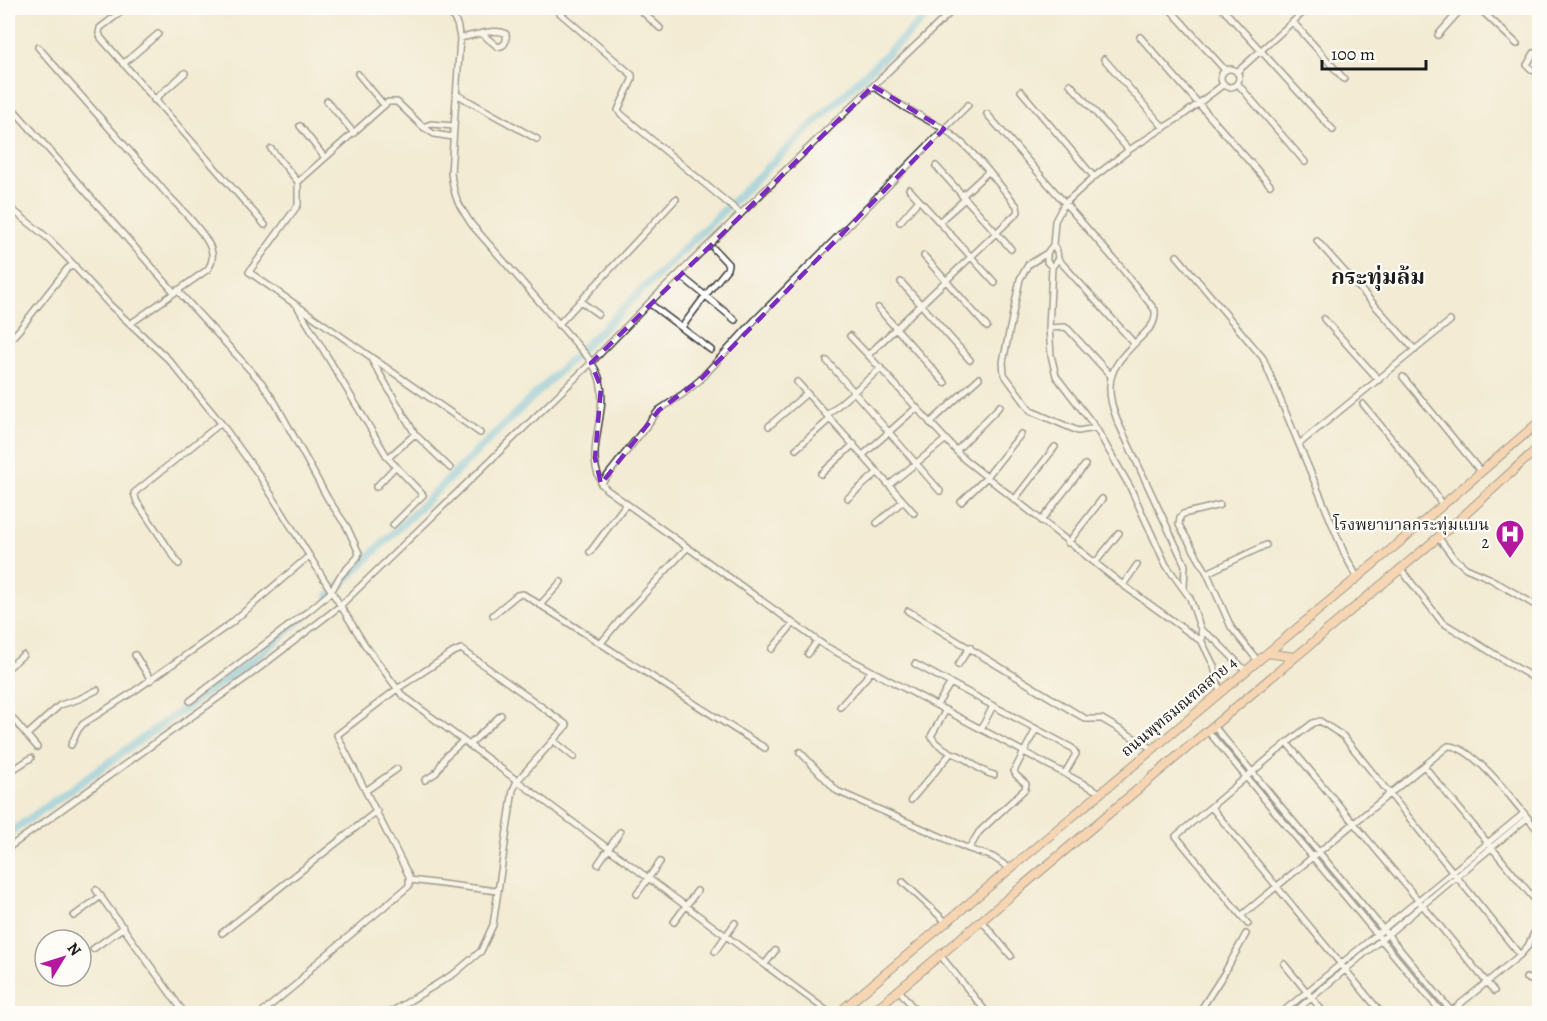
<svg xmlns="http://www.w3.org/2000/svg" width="1547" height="1021" viewBox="0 0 1547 1021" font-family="Alegreya,'Noto Serif Thai',serif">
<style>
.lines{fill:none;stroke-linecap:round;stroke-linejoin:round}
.canal{stroke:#64bce1;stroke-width:8}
.minor-casing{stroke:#3c3b38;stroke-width:8}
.primary-casing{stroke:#3c3b38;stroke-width:10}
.minor{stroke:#fff;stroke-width:5}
.primary{stroke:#fbbb8d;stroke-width:8}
.marked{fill:none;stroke:#7b2cbf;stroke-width:4.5;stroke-dasharray:12 8;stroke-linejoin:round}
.labels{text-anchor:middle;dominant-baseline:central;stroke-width:4.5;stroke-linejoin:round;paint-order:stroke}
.poi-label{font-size:16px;fill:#1c1c1c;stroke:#fdfcf7;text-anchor:end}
.street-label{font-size:16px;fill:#1c1c1c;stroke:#fdfcf7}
.district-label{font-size:22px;font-weight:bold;fill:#1c1c1c;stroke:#fdfcf7}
</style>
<rect width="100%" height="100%" fill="#fdfcf7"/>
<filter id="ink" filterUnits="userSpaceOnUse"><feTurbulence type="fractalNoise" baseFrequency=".0167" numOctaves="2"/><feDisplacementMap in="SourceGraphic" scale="12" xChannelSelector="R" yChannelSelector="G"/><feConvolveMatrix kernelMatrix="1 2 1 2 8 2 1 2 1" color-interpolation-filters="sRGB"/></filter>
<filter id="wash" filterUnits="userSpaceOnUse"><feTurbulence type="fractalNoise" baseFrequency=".008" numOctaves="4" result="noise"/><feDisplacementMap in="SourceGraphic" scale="24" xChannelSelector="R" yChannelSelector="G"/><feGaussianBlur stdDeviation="1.35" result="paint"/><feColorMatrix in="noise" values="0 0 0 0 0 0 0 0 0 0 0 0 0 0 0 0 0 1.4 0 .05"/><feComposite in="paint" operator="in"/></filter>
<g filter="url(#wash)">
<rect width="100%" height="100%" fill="#f3ebd4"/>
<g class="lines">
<path class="canal" d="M329 596 769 166 935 8
M8 834 257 657 306 615"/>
</g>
</g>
<g filter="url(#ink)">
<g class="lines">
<g class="minor-casing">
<path id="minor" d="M126 8 100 28 99 33 101 38 265 225
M448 8 457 24 460 38 451 173C454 198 458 204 472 225L587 356C592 364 598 371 600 381 609 416 580 458 606 489L825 646 1101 793
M554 8 632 75V80L618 110 621 114 741 214
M638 8 660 28
M1169 8 1225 70
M1222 8 1333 130
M1479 8 1517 44
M1293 22 1344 79
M1438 35 1462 8
M1140 37 1270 185
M460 38C473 36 497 27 506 34 507 41 505 46 498 47L482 34
M38 47C80 95 123 143 165 192 178 206 206 233 211 249 214 258 212 264 207 270L130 324
M1534 53 1527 65 1532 70 1540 73
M1104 59 1164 128
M123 64 158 34
M1221 78a9 9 0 1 1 18 0a9 9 0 1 1-18 0Z
M1237 72 1308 8
M358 74 384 105
M1237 83 1305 162
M1070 84 1129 150
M873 86 904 107 944 129
M1021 91 1094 177
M456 94 537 139
M154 100 185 73
M327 101 354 133
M8 103 174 292
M987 114 1119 265 1155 310C1156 322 1152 326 1144 334 1114 364 1100 377 1117 420L1185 565 1184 589
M300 126 325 158
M423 127 397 102H388L298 182V205L249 272 480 433
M453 137 434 134 423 127 431 124 454 126
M271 149 298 182
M936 166 1011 249
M909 189 995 283
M962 196 988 172
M8 206 49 239 75 266
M900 222 919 200
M939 222 965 199
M1317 241 1415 350
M1053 245 1057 251 1058 259 1052 267 1049 328 1051 355 1056 376 1096 428 1130 487 1166 565 1190 598 1201 630 1202 642 1214 666 1220 693
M1047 253V262L1052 267
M924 256 987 327
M1177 256 1263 358 1345 555 1357 577
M1058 259 1134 343
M680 275 735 320
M901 282 970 360
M177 290 262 383 276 404 328 499 347 527 359 553 357 558 340 576 331 592 311 609 190 701
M580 301 598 314
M649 303 711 350
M297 306 388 458 423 495 393 525
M878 308 945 383
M1324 319 1379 380
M558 325 676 199
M682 327 705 296 727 269 728 264 714 249
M1049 328 1065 327 1068 329 1111 376
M850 336 868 355 1018 212 1017 206C996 181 975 151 948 132
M8 342 19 330 67 269 71 266 76 268 110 305 169 360 221 423 259 475 365 645 402 695 831 1014
M868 355 964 459 1123 585 1202 642
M370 357 415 434 450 468
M827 361 940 491
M1403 377 1481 472
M797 382 914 513
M1363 404 1431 487 1442 505
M827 415 881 368
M930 423 979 378
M769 426 807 393
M1096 428 1078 431 1031 411 1004 374 1003 362 1020 279 1028 265 1047 253 1053 245 1055 221 1064 204 1094 177 1129 150 1182 116 1224 84
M1299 444 1450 321
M796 449 830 419
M956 451 1000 406
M863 455 916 408
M388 458 415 434
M821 474 854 444
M601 484 659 410 683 394 700 380 755 320 968 105
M889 485 945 440
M376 487 396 466
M848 498 878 472
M1014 500 1055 447
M961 502 986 478 1021 434
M1220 505 1183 514 1180 517 1179 525 1207 573 1231 627 1258 661
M1041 521 1085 465
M877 523 903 501
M1438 537 1453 557 1466 568 1489 578 1540 608
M1068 543 1102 499
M590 552 626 504
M1095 563 1119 533
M179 564 137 502 134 493 221 423
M1400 568 1442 622 1540 682
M1207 573 1266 545
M1123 585 1137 565
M540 605 561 582
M908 611 1074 712 1086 719H1102L1153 749
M493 615 517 595 523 594C604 645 684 698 765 748
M1201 630 1215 640 1246 671
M601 643 619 621 687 548
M772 649 793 624
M808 654 817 641
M135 655 151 680
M915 664 1072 748 1076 754 1065 773
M958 665 970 647
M8 668 23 655
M937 705 950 684
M840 707 871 672
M8 713 37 747
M1213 725 1452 1012
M981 729 993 706
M1207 730 1443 1014
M27 735 60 705 79 699 97 690
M554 741 574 757
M1287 743 1494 991
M71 745 78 730 83 724 133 692 230 624 309 556
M469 745 501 715
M800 752 837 791 969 849
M951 753C968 756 976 771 994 775
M1424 766 1540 906
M8 773 31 758
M425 780 436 773 446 756 463 741
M367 790 397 769
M911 800 951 753 936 743 931 736 946 710
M1211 807 1382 1014
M8 848 250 675 340 606 591 363 649 303 834 123 955 8
M598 864 620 832
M1011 869 993 857 969 849 979 832 1025 789 1026 784 1016 775 1014 771 1036 729
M410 880 497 891
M903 882 946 922
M96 890 185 1014
M637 894 660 862
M1242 915 1448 746C1474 744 1522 812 1540 833
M74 916 101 896
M981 920 1011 956
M674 922 697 891
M1248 924 1176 836 1287 743 1313 723 1320 721 1343 736 1520 955 1448 1014
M222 933 377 811
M93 949 124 927
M715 951 735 923
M940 955 988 1014
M1520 955 1528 946 1540 920
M765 964 775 951
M1284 964 1325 1014
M1526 978 1540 984
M899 990 918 1014
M260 1014 299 982 313 966 409 886V876L337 735 397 689 452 653 461 649 567 725 517 781 513 790 493 925 481 951 455 973 388 1014
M1198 1014 1225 972 1246 934
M1280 1014 1523 814
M1292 1014 1527 818"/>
</g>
<g class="primary-casing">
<path id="primary" d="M1267 653 1294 657
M837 1014 1401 541 1540 421
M870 1014 1460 519 1540 446"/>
</g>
<use href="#minor" class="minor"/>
<use href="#primary" class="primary"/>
</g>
</g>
<path d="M0 0H1547V1021H0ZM873 86 944 129 700 380 659 410 601 484 595 458 601 387 591 363Z" fill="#f3ebd4" fill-opacity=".55" fill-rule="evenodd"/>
<path class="marked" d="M873 86 944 129 700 380 659 410 601 484 595 458 601 387 591 363Z"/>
<defs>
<g id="hospital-pin" transform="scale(1.5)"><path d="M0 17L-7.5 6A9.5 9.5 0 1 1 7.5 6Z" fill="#b5179e" stroke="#fdfcf7"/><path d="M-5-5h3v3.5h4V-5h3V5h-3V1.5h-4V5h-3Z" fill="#fff"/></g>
</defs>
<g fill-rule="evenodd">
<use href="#hospital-pin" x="1510" y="534"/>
</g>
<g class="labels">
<g class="poi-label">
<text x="1489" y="525">โรงพยาบาลกระทุ่มแบน<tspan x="1489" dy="18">2</tspan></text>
</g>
<g class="street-label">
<text transform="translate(1179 707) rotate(-40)">ถนนพุทธมณฑลสาย 4</text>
</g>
<g class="district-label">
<text x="1378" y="277">กระทุ่มล้ม</text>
</g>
</g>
<rect width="1547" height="1021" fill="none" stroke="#fdfcf7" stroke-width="30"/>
<g transform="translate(63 958) rotate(52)"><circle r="28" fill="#fdfcf7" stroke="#a3a29f" stroke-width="1.5"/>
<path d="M0-4.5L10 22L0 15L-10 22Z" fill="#b5179e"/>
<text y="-9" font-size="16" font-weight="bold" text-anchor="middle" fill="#1c1c1c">N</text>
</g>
<path d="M1322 60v9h104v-9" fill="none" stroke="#1c1c1c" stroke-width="3"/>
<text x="1331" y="60" font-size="18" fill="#1c1c1c" stroke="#fdfcf7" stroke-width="4.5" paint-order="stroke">100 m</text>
</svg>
